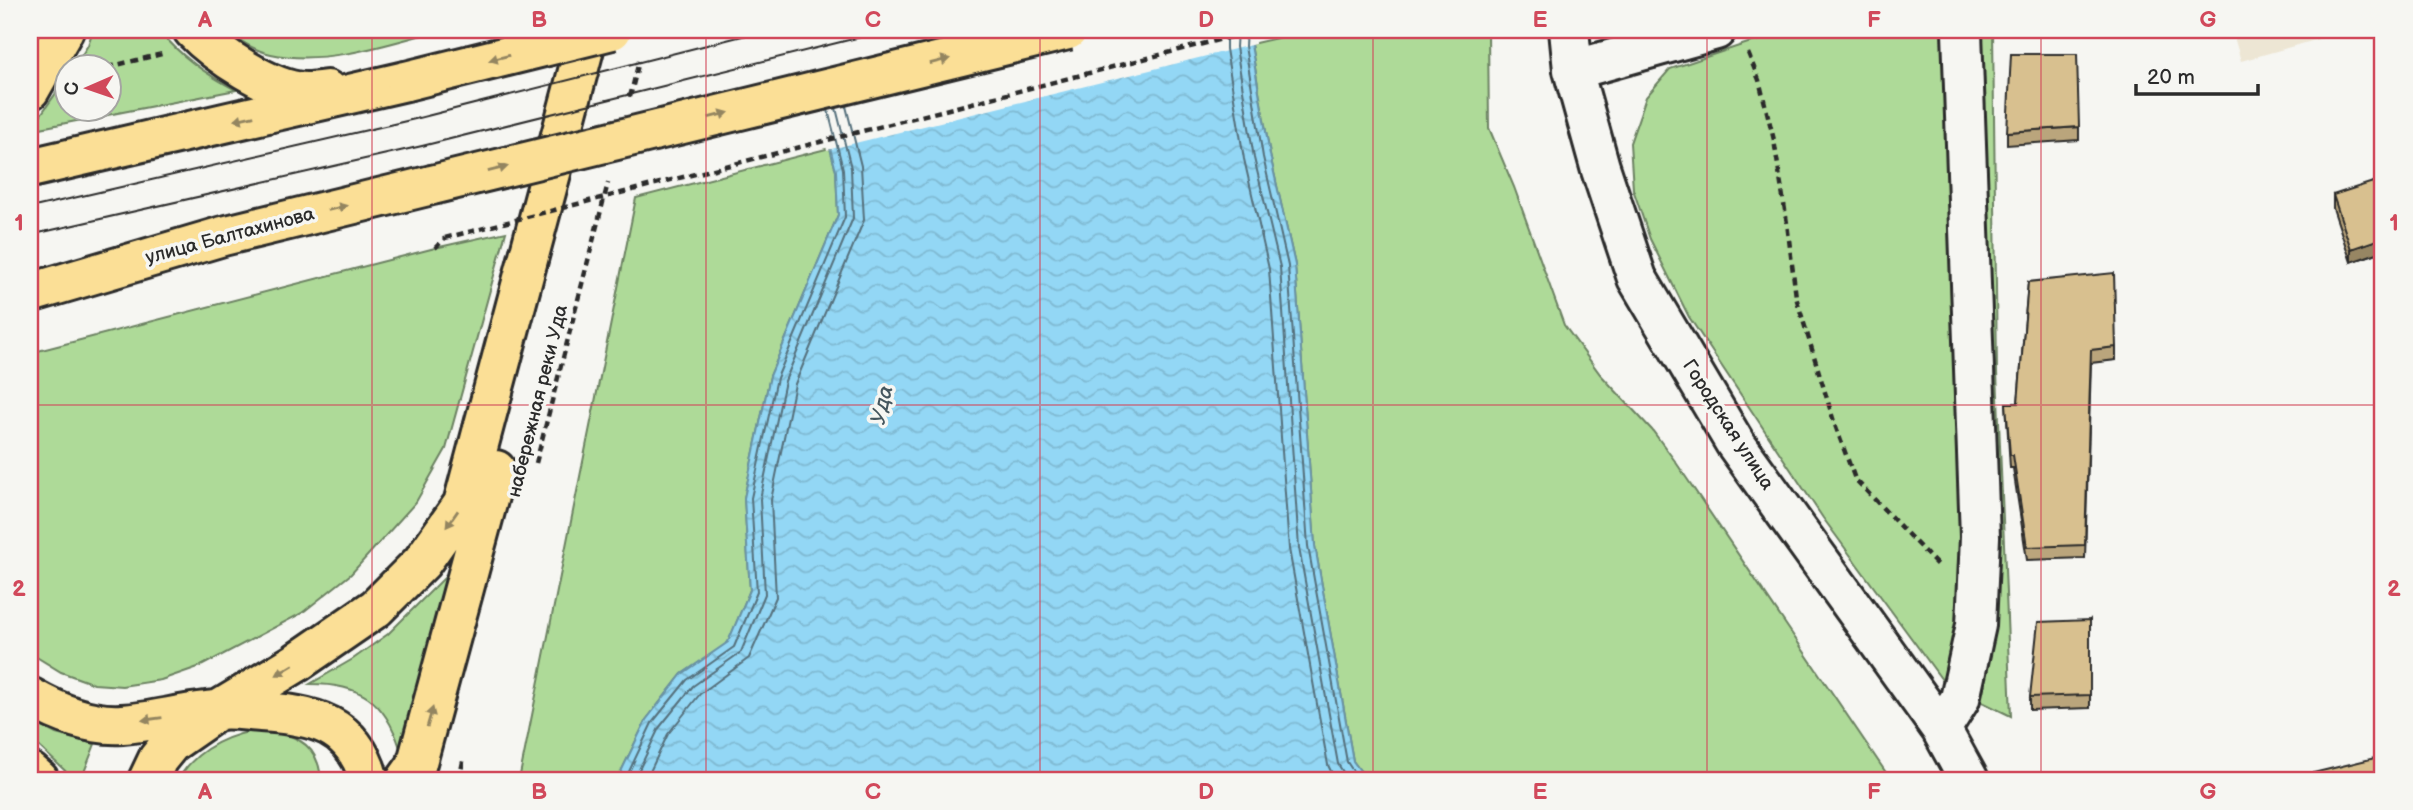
<svg xmlns="http://www.w3.org/2000/svg" width="2413" height="810" viewBox="0 0 2413 810" font-family="'Balsamiq Sans',sans-serif">
<style>
.built{fill:#ede6d4}
.green{fill:#aeda98;stroke:#6c8262;stroke-width:2}
.water{fill:url(#water-waves);stroke:#6992a4;stroke-width:2}
.pier{fill:#f6f6f2}
.lines{fill:none;stroke-linecap:round;stroke-linejoin:round}
.shore{stroke:#55707c;stroke-width:2}
.minor-casing{stroke:#2b2b2b;stroke-width:44}
.major-casing{stroke:#2b2b2b;stroke-width:44}
.path{stroke:#2b2b2b;stroke-width:4.5;stroke-dasharray:7 5;stroke-linecap:butt}
.minor{stroke:#f6f6f2;stroke-width:38}
.major{stroke:#fbdf96;stroke-width:38}
.tram{stroke:#2b2b2b;stroke-width:2}
.major-bridge-casing{stroke:#2b2b2b;stroke-width:44;stroke-linecap:butt}
.path-bridge{stroke:#2b2b2b;stroke-width:4.5;stroke-dasharray:7 5;stroke-linecap:butt}
.major-bridge{stroke:#fbdf96;stroke-width:38}
.wall{fill:#baa57b;stroke:#2b2b2b;stroke-width:2}
.shaded-wall{fill:#978664;stroke:#2b2b2b;stroke-width:2}
.building{fill:#d8c08f;stroke:#2b2b2b;stroke-width:2}
.oneway{fill:#938560}
.grid{fill:none;stroke:#d1495b;stroke-width:2;stroke-opacity:0.55}
.labels{text-anchor:middle;dominant-baseline:central;stroke-width:7;stroke-linejoin:round;paint-order:stroke}
.street-label{font-size:19px;fill:#2b2b2b;stroke:#f6f6f2}
.water-label{font-size:21px;font-style:italic;fill:#45565e;stroke:#f6f6f2}
.neatline{fill:none;stroke:#d1495b;stroke-width:2.5}
.grid-label{font-size:23px;text-anchor:middle;font-weight:bold;fill:#d1495b}
</style>
<defs>
<pattern id="water-waves" width="16" height="10" patternUnits="userSpaceOnUse" patternTransform="scale(1.75)"><rect width="16" height="10" fill="#93d7f5"/><path d="M0 5q4-4 8 0t8 0" fill="none" stroke="#7fb9d2"/></pattern>
</defs>
<rect width="100%" height="100%" fill="#f6f6f2"/>
<filter id="ink" filterUnits="userSpaceOnUse"><feTurbulence type="fractalNoise" baseFrequency=".0143" numOctaves="2"/><feDisplacementMap in="SourceGraphic" scale="14" xChannelSelector="R" yChannelSelector="G"/><feConvolveMatrix kernelMatrix="1 2 1 2 8 2 1 2 1" color-interpolation-filters="sRGB"/></filter>
<g filter="url(#ink)">
<path class="built" d="M2232 30H2351L2241 61Z"/>
<path class="green" d="M93 30H159C181 57 206 74 236 90L30 130 66 79V108H108V66H75L88 45Z
M224 30H440C388 44 325 66 271 54 254 51 238 39 224 30Z
M1311 30H1488L1489 128 1514 187 1564 325 1600 374 1652 430 1675 461 1891 780H1367L1353 761 1315 546 1295 265 1270 155 1251 44Z
M1802 30H1993L1997 372 2011 716 1945 684 1823 518 1689 317 1650 239 1633 189 1630 143 1646 97 1670 69 1751 42Z
M830 148 836 171 838 215 770 376 744 498 750 590 728 643 682 674 646 720 617 780H519L636 198Z
M506 232 446 449 416 502 351 574 302 613 201 666 161 680 122 686 94 684 61 672 30 653V353L435 248Z
M447 575 400 748C385 700 360 684 310 684L353 659 388 634Z
M30 720 56 734 95 744 81 780H75L30 738Z
M270 729C300 737 319 747 321 780H178C196 747 235 731 270 729Z"/>
<path class="water" d="M800 30H1253L1251 45 1270 155 1295 265 1315 546 1353 761 1367 780H617L646 720 682 674 728 642 750 590 744 498 770 376 838 215 836 171Z"/>
<path class="pier" d="M797 30H1256L1255 44 827 150Z"/>
<g class="lines">
<path class="shore" d="M1226 30V49L1244 159 1269 269 1289 549 1328 765 1335 780
M1237 30 1236 47 1254 158 1280 267 1299 548 1338 764 1348 780
M1246 30 1245 46 1263 157 1288 266 1308 546 1347 762 1359 780
M625 780 652 723 687 680 734 647 757 592 751 498 777 378 845 217 843 169 828 110
M634 780 659 728 693 686 741 652 765 594 760 499 785 381 853 218 851 168 836 108
M646 780 668 734 700 694 749 658 776 597 771 500 795 384 864 220 861 166 846 106"/>
<g class="minor-casing">
<path id="minor" d="M1569 30 1573 70 1600 167 1637 278 1735 443 1941 729 1969 780
M1573 70 1716 30
M1941 729 1960 699 1976 625 1980 537 1962 32"/>
</g>
<g class="major-casing">
<path id="major" d="M193 30C216 54 271 91 305 92 312 92 320 91 327 90
M30 90 64 30
M30 168 406 81
M30 293 223 236 432 185
M30 697C56 712 90 726 122 724 154 722 186 712 218 710 232 708 247 711 261 712 313 715 354 723 369 780
M30 772 39 780
M148 780 158 759 171 743 220 709 296 663 376 608 422 562 463 504 589 30
M406 780 416 766 496 470"/>
</g>
<path class="path" d="M1748 53 1759 80 1774 140 1787 223 1796 297 1835 425 1855 479 1939 567
M108 67 162 54
M630 97 639 61
M435 248 445 238
M536 463 608 183
M459 780 464 757"/>
<use href="#minor" class="minor"/>
<use href="#major" class="major"/>
<path class="tram" d="M30 208 415 119 766 30
M30 235 422 146 889 30"/>
<g class="major-bridge-casing">
<path id="major-bridge" d="M406 81 612 30
M432 185 1068 30"/>
</g>
<path class="path-bridge" d="M445 238 1257 30"/>
<use href="#major-bridge" class="major-bridge"/>
</g>
<path class="wall" d="M2079 127V140L2007 145V132Z
M2333 195 2383 215V251L2351 262 2333 208Z
M2028 282 2116 347V360L2091 363 2085 558 2027 560 2013 468H2010L2006 403H2018Z
M2090 620V708L2030 710V697Z"/>
<path class="shaded-wall" d="M2283 30H2309L2283 37Z
M2383 238V251L2351 262V249Z"/>
<path class="building" d="M2011 54H2077L2079 127 2007 132Z
M2373 182 2383 215V238L2351 249 2333 195Z
M2114 273 2116 347 2091 350 2085 545 2027 547 2013 455H2010L2006 403H2018L2028 282Z
M2090 620V695L2030 697 2038 622Z
M2383 756V780H2306L2305 775Z"/>
<defs><path id="oneway-solid" d="M-6-.8H1V-3.2L6.5 0L1 3.2V.8H-6Z" transform="scale(1.75)"/></defs>
<g class="oneway">
<use href="#oneway-solid" transform="translate(499 58) rotate(166)"/>
<use href="#oneway-solid" transform="translate(940 61) rotate(-14)"/>
<use href="#oneway-solid" transform="translate(719 115) rotate(-14)"/>
<use href="#oneway-solid" transform="translate(244 118) rotate(167)"/>
<use href="#oneway-solid" transform="translate(498 169) rotate(-14)"/>
<use href="#oneway-solid" transform="translate(337 208) rotate(-14)"/>
<use href="#oneway-solid" transform="translate(452 519) rotate(125)"/>
<use href="#oneway-solid" transform="translate(285 670) rotate(149)"/>
<use href="#oneway-solid" transform="translate(430 717) rotate(-74)"/>
<use href="#oneway-solid" transform="translate(152 719) rotate(172)"/>
</g>
</g>
<path class="grid" d="M372 30V780M706 30V780M1040 30V780M1373 30V780M1707 30V780M2041 30V780M30 405H2383"/>
<g class="labels">
<g class="street-label">
<text transform="translate(230 236) rotate(-15)">улица Балтахинова</text>
<text transform="translate(538 401) rotate(-76)">набережная реки Уда</text>
<text transform="translate(1728 425) rotate(57)">Городская улица</text>
</g>
<g class="water-label">
<text transform="translate(882 405) rotate(-77)">Уда</text>
</g>
</g>
<rect width="2413" height="810" fill="none" stroke="#f6f6f2" stroke-width="77"/>
<g transform="translate(88 88) rotate(268)"><circle r="33" fill="#f6f6f2" stroke="#a5a5a2" stroke-width="2"/>
<path d="M0-5L12 26L0 18L-12 26Z" fill="#d1495b"/>
<text y="-10" font-size="19" font-weight="bold" text-anchor="middle" fill="#2b2b2b">С</text>
</g>
<path d="M2136 84v10h122v-10" fill="none" stroke="#2b2b2b" stroke-width="3.5"/>
<text x="2147" y="84" font-size="21" fill="#2b2b2b" stroke="#f6f6f2" stroke-width="5" paint-order="stroke">20 m</text>
<rect x="38" y="38" width="2336" height="734" class="neatline"/>
<g class="grid-label">
<text x="205" y="27">A</text>
<text x="539" y="27">B</text>
<text x="873" y="27">C</text>
<text x="1206" y="27">D</text>
<text x="1540" y="27">E</text>
<text x="1874" y="27">F</text>
<text x="2208" y="27">G</text>
<text x="19" y="230">1</text>
<text x="2394" y="230">1</text>
<text x="19" y="596">2</text>
<text x="2394" y="596">2</text>
<text x="205" y="799">A</text>
<text x="539" y="799">B</text>
<text x="873" y="799">C</text>
<text x="1206" y="799">D</text>
<text x="1540" y="799">E</text>
<text x="1874" y="799">F</text>
<text x="2208" y="799">G</text>
</g>
</svg>
